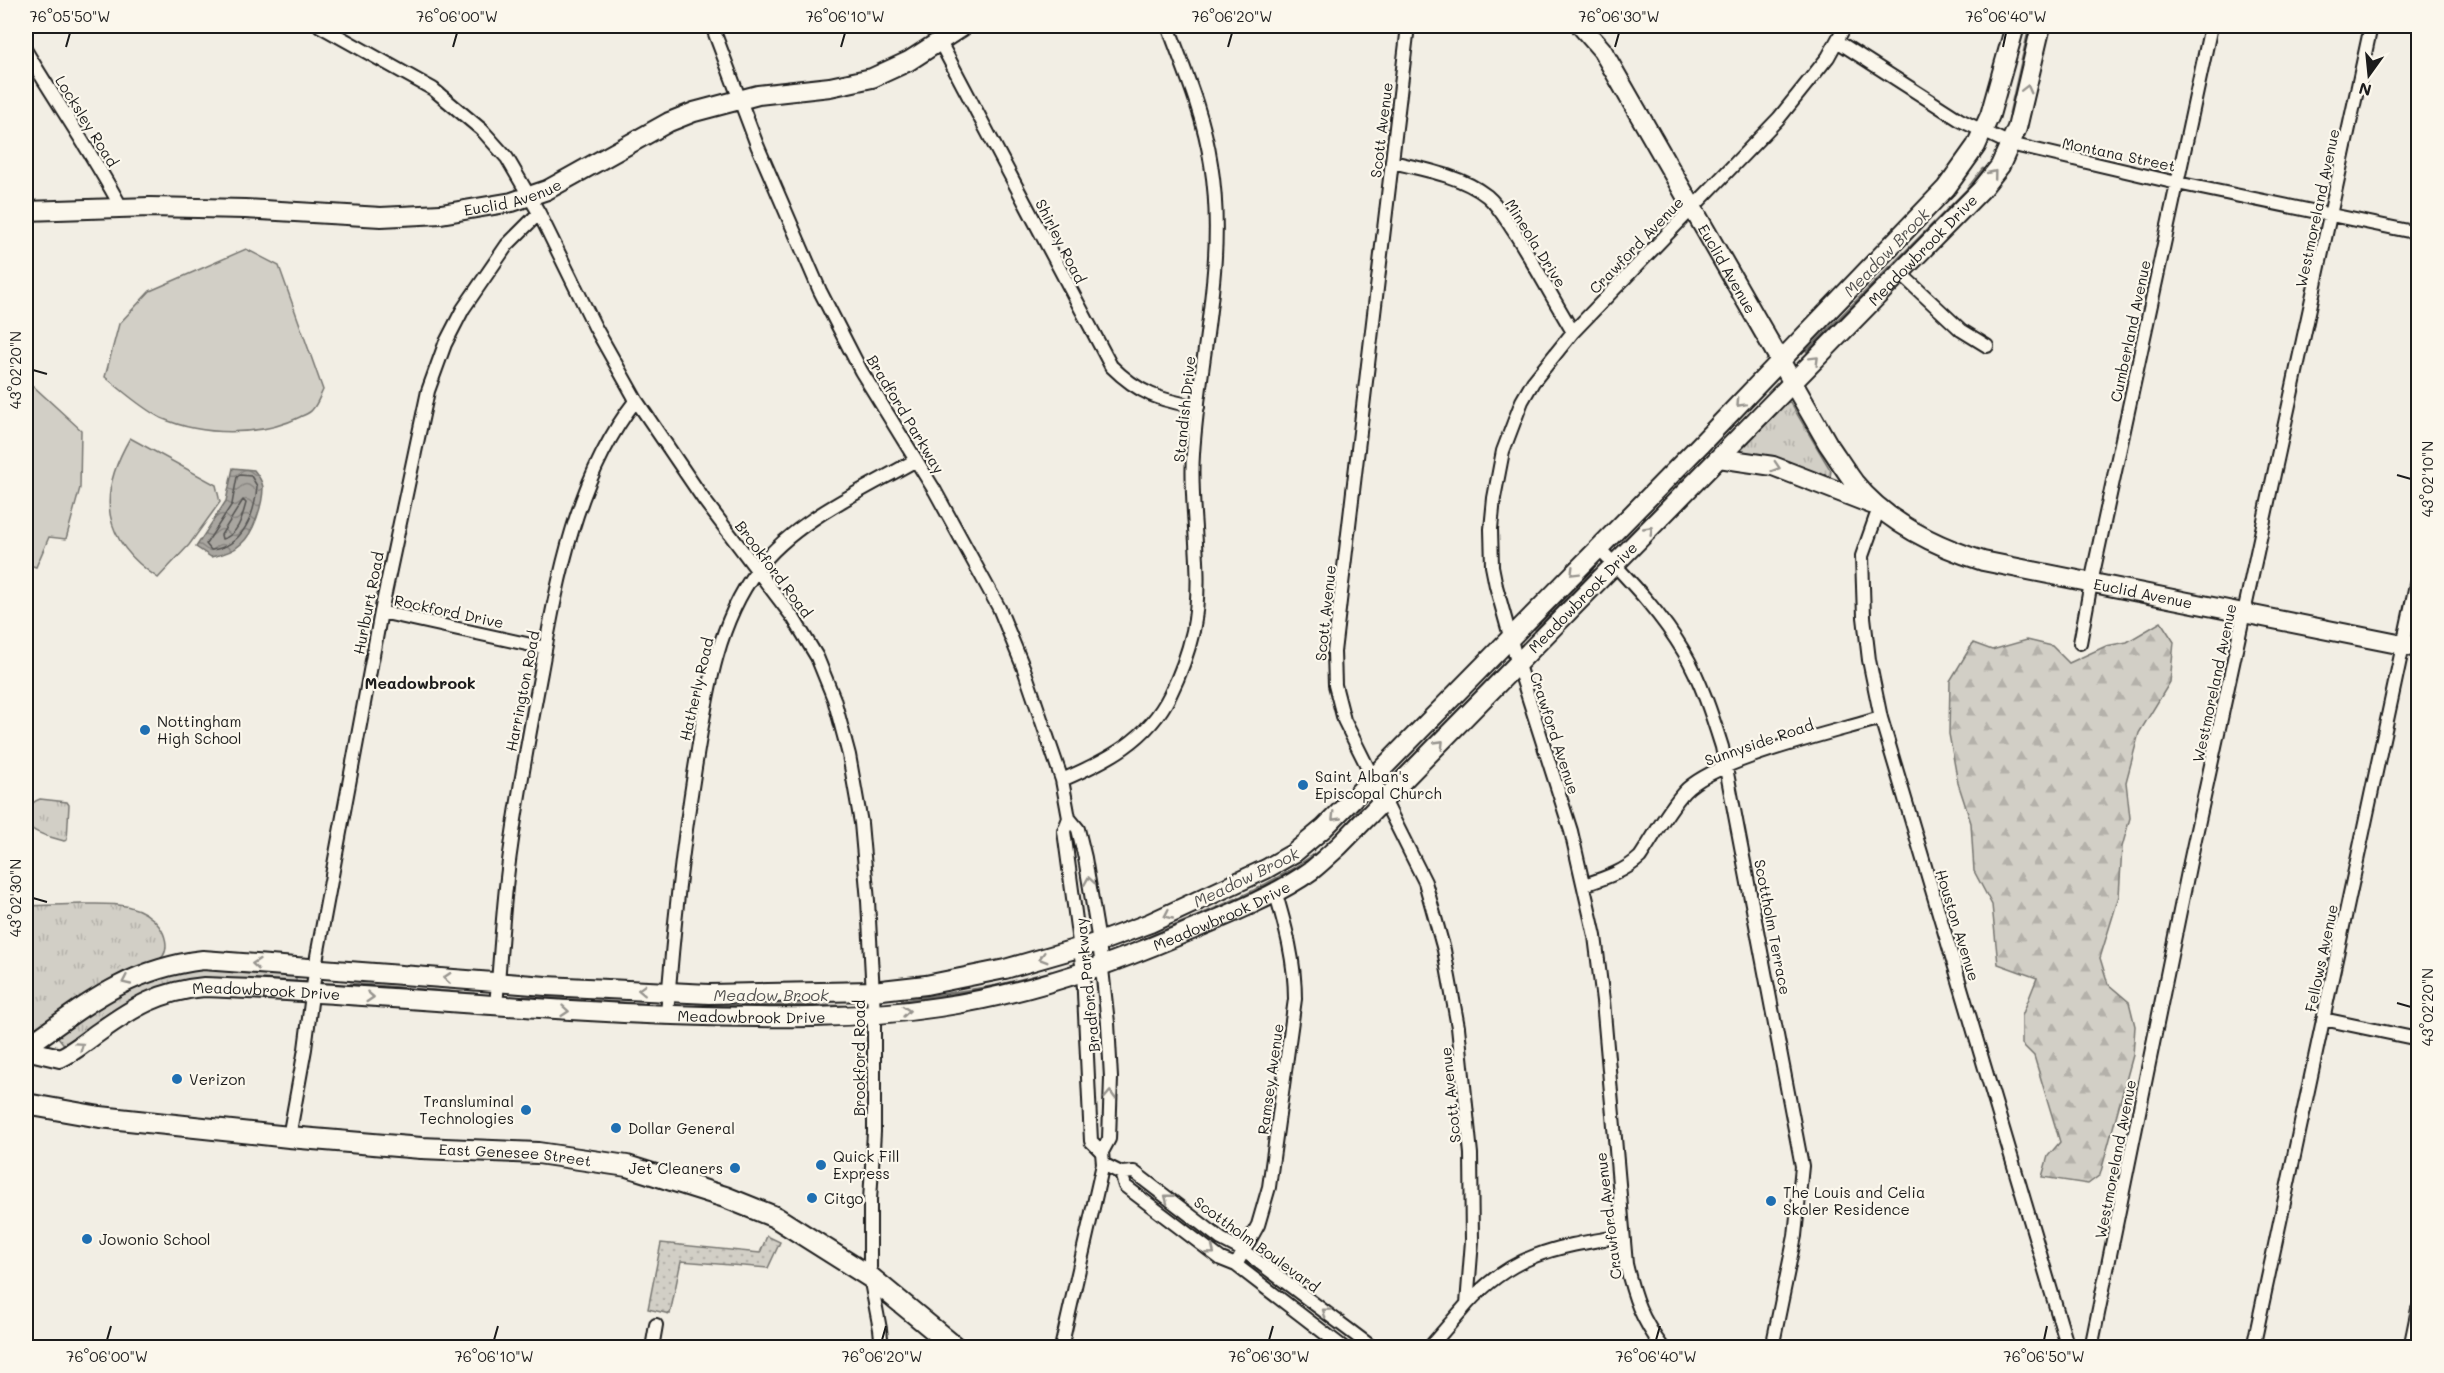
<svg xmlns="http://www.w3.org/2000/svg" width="2444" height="1373" viewBox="0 0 2444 1373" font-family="Mali,sans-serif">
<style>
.grass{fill:url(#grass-tufts);stroke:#777671;stroke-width:1.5}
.forest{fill:url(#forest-firs);stroke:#777671;stroke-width:1.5}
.park{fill:url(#park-dots);stroke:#777671;stroke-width:1.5}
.garden{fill:#d2cfc6;stroke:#777671;stroke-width:1.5}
.water{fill:url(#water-waves);stroke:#716f6b;stroke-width:1.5}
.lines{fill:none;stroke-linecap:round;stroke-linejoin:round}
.shore{stroke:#545351;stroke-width:1.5}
.stream{stroke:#716f6b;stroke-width:3}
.street-casing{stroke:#1c1c1c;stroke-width:16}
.secondary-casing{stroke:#1c1c1c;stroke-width:22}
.primary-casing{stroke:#1c1c1c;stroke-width:24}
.street{stroke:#fbf7ec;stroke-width:12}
.secondary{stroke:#fbf7ec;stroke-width:18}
.primary{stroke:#fbf7ec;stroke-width:20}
.oneway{stroke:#97948e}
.ticks{fill:none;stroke:#1c1c1c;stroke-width:2}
.poi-dot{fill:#1f6fb2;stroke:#fbf7ec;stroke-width:2}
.labels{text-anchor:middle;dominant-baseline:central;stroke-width:4.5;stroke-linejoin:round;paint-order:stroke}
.street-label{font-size:15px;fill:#1c1c1c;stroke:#fbf7ec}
.poi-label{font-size:15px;fill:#1c1c1c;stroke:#fbf7ec;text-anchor:start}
.water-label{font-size:16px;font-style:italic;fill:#545351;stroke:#fbf7ec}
.neighbourhood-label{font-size:16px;font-weight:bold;fill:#1c1c1c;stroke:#fbf7ec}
.neatline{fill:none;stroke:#1c1c1c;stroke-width:2}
.ticks-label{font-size:15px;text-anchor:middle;fill:#1c1c1c}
</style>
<defs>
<pattern id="grass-tufts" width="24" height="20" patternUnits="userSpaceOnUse" patternTransform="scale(1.5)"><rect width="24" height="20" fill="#d2cfc6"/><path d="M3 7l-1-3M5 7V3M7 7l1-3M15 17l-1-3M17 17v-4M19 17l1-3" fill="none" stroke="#b4b1aa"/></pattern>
<pattern id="forest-firs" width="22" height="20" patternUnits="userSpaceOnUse" patternTransform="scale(1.5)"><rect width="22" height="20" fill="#d2cfc6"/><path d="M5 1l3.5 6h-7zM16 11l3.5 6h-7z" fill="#b4b1aa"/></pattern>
<pattern id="park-dots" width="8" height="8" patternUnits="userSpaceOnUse" patternTransform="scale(1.5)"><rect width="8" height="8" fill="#d2cfc6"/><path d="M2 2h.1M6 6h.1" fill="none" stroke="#b4b1aa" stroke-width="1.8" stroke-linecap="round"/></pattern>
<pattern id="water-waves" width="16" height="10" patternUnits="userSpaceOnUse" patternTransform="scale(1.5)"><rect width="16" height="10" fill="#a9a6a0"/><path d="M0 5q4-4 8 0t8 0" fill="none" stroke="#898682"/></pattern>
</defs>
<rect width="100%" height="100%" fill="#f2eee4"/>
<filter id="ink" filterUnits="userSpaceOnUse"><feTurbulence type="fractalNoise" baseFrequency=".0167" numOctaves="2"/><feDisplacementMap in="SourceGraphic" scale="12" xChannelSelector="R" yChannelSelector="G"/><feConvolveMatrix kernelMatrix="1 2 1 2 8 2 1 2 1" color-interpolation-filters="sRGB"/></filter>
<g filter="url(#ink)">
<path class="grass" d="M1790 402 1831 471 1830 477 1826 479 1741 451 1742 445 1783 403Z
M40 799 67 802 69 805 67 840 64 841C51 837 20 832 26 812 29 805 34 801 40 799Z
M83 904C110 904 141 901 159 926 165 934 169 947 163 956 157 964 144 968 135 972 99 988 66 1011 31 1031L26 1032V906Z
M186 968 293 974 296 976V983H214L66 1047 58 1037 59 1031 121 990Z"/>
<path class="forest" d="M2161 622 2174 642 2170 682 2139 733 2126 782 2130 818 2122 847 2119 896 2100 958 2108 984 2129 1002 2135 1026 2133 1055 2100 1175 2088 1184 2042 1177 2048 1156 2060 1142 2034 1056 2022 1044V1016L2037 978 1998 964 1992 905 1974 871 1971 823 1958 783 1949 734 1950 681 1973 643 1992 650 2027 640 2052 646 2069 663 2106 646 2127 642Z"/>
<path class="park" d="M767 1236 780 1242 768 1268 681 1261 670 1314 648 1309 661 1243 760 1253Z"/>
<path class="garden" d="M246 249 279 266 323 390C320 396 317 405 312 410 310 413 304 415 300 417 260 437 202 436 161 418 141 408 123 391 105 377L119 324 150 291Z
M26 384 33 386 81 430 80 488 66 539 49 537 36 567 26 564Z
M130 438 216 485 220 502 189 545 158 578C101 540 97 495 130 438Z"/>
<path class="water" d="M233 468 254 470C258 475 262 481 263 487 263 504 254 533 241 544 233 552 221 555 211 557L196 547 226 501Z"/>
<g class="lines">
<path class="shore" d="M240 475 251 476 257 486C255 514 243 547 211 550L206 544 232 504 237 477Z
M243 500 246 503C242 518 238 535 222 539L221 535Z"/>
<path class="stream" d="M2010 113 2030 26
M1807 351 1967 190 1983 169
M1623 542 1705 459
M1535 629 1593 570
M1395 775 1497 671
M1339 834 1361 808
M1126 947C1193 917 1267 892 1325 847
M351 984 474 994
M524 997 641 1004
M902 1001 996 986 1051 972
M696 1006H847
M26 1067H31"/>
<g class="street-casing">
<path id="street" d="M320 26 433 89 482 130 507 158 539 213 595 327 636 400 704 500 794 619 817 657 834 699 849 755 861 823 868 901 874 1013V1132L870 1200V1277L880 1329 882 1348
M712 26 757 145 820 291 861 371 935 491 999 608 1024 669 1062 780 1069 818 1064 831 1083 972 1091 1141 1102 1152
M1408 26 1334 652 1335 685 1344 720 1425 882 1444 950 1458 1027 1471 1154 1472 1241 1467 1304 1429 1348
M1837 41 1960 120 2010 144 2177 183 2418 233
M940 42 1111 366C1139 394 1160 400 1198 407
M26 51C57 103 92 153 121 207
M1392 162C1423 169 1462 176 1487 196 1499 206 1506 220 1515 233 1535 265 1553 299 1573 332
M1900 273 1961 330 1987 346
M1879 508 1862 556 1864 617 1869 660 1881 718 2068 1348
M1599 548C1630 581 1661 613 1684 652 1701 681 1712 715 1722 747L1802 1166 1795 1236 1772 1348
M381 612 545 648
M2080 643 2091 583 2211 26
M1062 780C1106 761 1148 740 1170 695 1180 675 1188 653 1193 631 1205 573 1189 512 1193 454 1199 357 1227 261 1211 164 1204 116 1185 71 1168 26
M1584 885C1605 878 1624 872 1640 857 1654 836 1667 811 1684 792 1714 759 1835 732 1881 718
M496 1005C501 953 503 899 511 847 519 788 530 730 541 672 558 578 576 477 636 400
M667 1015C673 932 682 850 695 768 706 701 715 626 757 570 793 521 864 490 916 460
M2323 1019 2418 1039
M289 1137 305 1049 317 956 381 612 428 391 445 344 463 309 507 245 539 213
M1103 1164 1121 1173 1134 1172 1221 1239 1244 1251 1373 1348
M1121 1173 1125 1186 1221 1259 1236 1265 1344 1348
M1236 1265 1258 1225 1269 1187 1295 999C1295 961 1286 928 1275 891
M1467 1304C1513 1253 1557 1247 1622 1236
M652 1348 656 1325
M1061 1348 1103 1164 1102 1152 1109 1139 1111 1078 1108 1023 1099 942 1085 858 1078 829 1069 818
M1663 1348C1641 1319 1634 1298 1626 1264L1603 1001 1595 936 1571 831 1518 665 1496 586 1492 566 1491 529 1494 498 1503 451 1522 401 1533 382 1573 332 1779 118 1828 57 1845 26
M2091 1348 2190 862 2371 26
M2253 1348 2418 575
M2410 1348 2418 1309"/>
</g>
<g class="secondary-casing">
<g id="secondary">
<path id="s1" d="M1581 26 1602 50 1828 444C1837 457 1845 470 1854 482 1886 522 1935 546 1983 561L2418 648"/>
<path id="s2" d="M26 211 150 207 245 209 381 217 441 214 512 202 547 190 669 122 694 112 758 95 830 87 872 78 909 61 963 26"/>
<path d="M1719 458 1773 466 1871 504"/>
<path d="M26 1047C86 1005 127 969 203 960L546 986 709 994 873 991 926 985 1005 969 1099 942 1150 923 1266 869 1294 853 1324 828 1699 446 1946 188 1976 146 1990 115 2015 26"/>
<path id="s3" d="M26 1050 60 1058C74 1052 86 1041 99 1032 134 1007 160 991 204 987 371 993 537 1012 704 1016 782 1018 861 1019 939 1007 1020 995 1100 969 1175 937 1218 919 1275 897 1312 870 1321 863 1330 854 1339 846L1981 190 2000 166 2017 128 2041 26"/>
</g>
</g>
<g class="primary-casing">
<g id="primary">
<path id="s4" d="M26 1104 100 1117 289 1137 421 1148 538 1153 627 1166 725 1197 775 1217 870 1277 956 1348"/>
</g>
</g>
<use href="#street" class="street"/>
<use href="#secondary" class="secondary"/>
<use href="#primary" class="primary"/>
</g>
<defs><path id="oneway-chevron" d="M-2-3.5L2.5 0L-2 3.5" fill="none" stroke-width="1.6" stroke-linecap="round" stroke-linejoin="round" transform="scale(1.5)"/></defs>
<g class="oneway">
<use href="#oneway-chevron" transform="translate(2027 89) rotate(-76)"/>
<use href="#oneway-chevron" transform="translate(1993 174) rotate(-51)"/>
<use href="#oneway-chevron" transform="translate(1815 360) rotate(-45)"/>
<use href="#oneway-chevron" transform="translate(1740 403) rotate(133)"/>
<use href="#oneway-chevron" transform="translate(1776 467) rotate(18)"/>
<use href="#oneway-chevron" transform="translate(1649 530) rotate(-46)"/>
<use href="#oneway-chevron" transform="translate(1574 572) rotate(135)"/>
<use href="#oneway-chevron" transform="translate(1440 744) rotate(-46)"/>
<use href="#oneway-chevron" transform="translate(1335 817) rotate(134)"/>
<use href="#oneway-chevron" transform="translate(1089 881) rotate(-99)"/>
<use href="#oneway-chevron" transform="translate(1168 915) rotate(155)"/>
<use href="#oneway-chevron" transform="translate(1043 958) rotate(164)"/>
<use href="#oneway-chevron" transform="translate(256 964) rotate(-175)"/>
<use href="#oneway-chevron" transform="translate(447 978) rotate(-176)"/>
<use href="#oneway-chevron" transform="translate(126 981) rotate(155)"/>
<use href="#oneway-chevron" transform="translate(642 990) rotate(-178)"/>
<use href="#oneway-chevron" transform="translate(370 997) rotate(4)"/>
<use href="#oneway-chevron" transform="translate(565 1011) rotate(5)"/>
<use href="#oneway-chevron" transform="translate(906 1011) rotate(-5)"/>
<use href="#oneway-chevron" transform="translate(80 1046) rotate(-35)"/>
<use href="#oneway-chevron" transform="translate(1110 1095) rotate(-88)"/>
<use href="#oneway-chevron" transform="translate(1168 1198) rotate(-142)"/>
<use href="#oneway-chevron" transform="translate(1211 1251) rotate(39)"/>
<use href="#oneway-chevron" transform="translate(1326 1312) rotate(-143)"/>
</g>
</g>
<path class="ticks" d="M66 47 70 33M453 47 457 33M841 47 845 33M1228 47 1232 33M1615 47 1619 33M2003 47 2006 33M33 370 47 374M2397 475 2411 479M33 898 47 902M2397 1003 2411 1007M107 1340 111 1326M494 1340 498 1326M882 1340 886 1326M1269 1340 1273 1326M1656 1340 1660 1326M2044 1340 2047 1326"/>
<g class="poi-dot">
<circle cx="145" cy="730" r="6"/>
<circle cx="1303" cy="785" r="6"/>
<circle cx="177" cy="1079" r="6"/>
<circle cx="526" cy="1110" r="6"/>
<circle cx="616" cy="1128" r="6"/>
<circle cx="821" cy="1165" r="6"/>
<circle cx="735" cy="1168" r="6"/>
<circle cx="812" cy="1198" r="6"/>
<circle cx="1771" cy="1201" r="6"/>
<circle cx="87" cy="1239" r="6"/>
</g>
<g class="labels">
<g class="street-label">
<text transform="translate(87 121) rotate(58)">Locksley Road</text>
<text transform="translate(1381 130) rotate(-83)">Scott Avenue</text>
<text transform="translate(2119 154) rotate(12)">Montana Street</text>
<text stroke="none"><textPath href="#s2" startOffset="489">Euclid Avenue</textPath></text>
<text transform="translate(2317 208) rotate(-78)">Westmoreland Avenue</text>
<text transform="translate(1061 241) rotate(63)">Shirley Road</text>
<text transform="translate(1536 243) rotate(58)">Mineola Drive</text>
<text transform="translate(1636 245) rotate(-46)">Crawford Avenue</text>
<text stroke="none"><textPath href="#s3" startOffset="2204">Meadowbrook Drive</textPath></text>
<text stroke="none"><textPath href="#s1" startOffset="284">Euclid Avenue</textPath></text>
<text transform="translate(2130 331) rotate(-78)">Cumberland Avenue</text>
<text transform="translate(1184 409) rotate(-84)">Standish Drive</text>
<text transform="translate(906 414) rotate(59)">Bradford Parkway</text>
<text transform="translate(774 569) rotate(53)">Brookford Road</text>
<text stroke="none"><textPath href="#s1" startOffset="849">Euclid Avenue</textPath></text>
<text stroke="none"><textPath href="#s3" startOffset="1718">Meadowbrook Drive</textPath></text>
<text transform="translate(368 603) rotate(-79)">Hurlburt Road</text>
<text transform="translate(449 611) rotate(12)">Rockford Drive</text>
<text transform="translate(1325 613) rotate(-84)">Scott Avenue</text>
<text transform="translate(2214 683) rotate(-78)">Westmoreland Avenue</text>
<text transform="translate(696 689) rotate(-77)">Hatherly Road</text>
<text transform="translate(522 691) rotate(-79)">Harrington Road</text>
<text transform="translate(1555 733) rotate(72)">Crawford Avenue</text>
<text transform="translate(1759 742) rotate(-19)">Sunnyside Road</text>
<text stroke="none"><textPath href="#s3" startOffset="1232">Meadowbrook Drive</textPath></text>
<text transform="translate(1958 925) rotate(73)">Houston Avenue</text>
<text transform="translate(1773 927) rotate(79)">Scottholm Terrace</text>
<text transform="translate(2321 958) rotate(-78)">Fellows Avenue</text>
<text transform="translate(1087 985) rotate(-96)">Bradford Parkway</text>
<text stroke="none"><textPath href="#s3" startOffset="260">Meadowbrook Drive</textPath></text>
<text stroke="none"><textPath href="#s3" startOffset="746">Meadowbrook Drive</textPath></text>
<text transform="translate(859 1058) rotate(-90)">Brookford Road</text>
<text transform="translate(1270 1079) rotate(-82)">Ramsey Avenue</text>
<text transform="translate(1450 1095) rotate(-96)">Scott Avenue</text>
<text stroke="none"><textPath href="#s4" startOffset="492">East Genesee Street</textPath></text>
<text transform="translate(2115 1159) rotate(-79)">Westmoreland Avenue</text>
<text transform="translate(1608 1216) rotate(-97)">Crawford Avenue</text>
<text transform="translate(1257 1244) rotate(36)">Scottholm Boulevard</text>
</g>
<g class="poi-label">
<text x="157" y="721">Nottingham<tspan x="157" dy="17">High School</tspan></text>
<text x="1315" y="776">Saint Alban's<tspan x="1315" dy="17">Episcopal Church</tspan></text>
<text x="189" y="1079">Verizon</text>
<text x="514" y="1101" text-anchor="end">Transluminal<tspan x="514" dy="17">Technologies</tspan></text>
<text x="628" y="1128">Dollar General</text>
<text x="833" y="1156">Quick Fill<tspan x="833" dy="17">Express</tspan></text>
<text x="723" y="1168" text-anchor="end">Jet Cleaners</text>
<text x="1783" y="1192">The Louis and Celia<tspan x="1783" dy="17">Skoler Residence</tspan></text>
<text x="824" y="1198">Citgo</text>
<text x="99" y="1239">Jowonio School</text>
</g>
<g class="water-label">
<text transform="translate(1886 252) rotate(-46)">Meadow Brook</text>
<text transform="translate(1246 877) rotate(-26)">Meadow Brook</text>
<text x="771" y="994">Meadow Brook</text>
</g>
<g class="neighbourhood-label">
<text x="420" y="682">Meadowbrook</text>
</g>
</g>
<rect width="2444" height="1373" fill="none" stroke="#fbf7ec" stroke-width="66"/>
<g transform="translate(2369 75) rotate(195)" stroke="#fbf7ec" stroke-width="4.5" paint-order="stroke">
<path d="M0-4.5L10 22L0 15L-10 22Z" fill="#1c1c1c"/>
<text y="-9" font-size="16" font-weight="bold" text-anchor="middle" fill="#1c1c1c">N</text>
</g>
<rect x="33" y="33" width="2378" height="1307" class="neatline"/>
<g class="ticks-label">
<text x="70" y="22">76°05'50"W</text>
<text x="457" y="22">76°06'00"W</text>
<text x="845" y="22">76°06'10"W</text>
<text x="1232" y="22">76°06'20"W</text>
<text x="1619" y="22">76°06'30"W</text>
<text x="2006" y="22">76°06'40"W</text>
<text transform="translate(16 370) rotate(-90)" y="5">43°02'20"N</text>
<text transform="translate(2428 479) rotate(-90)" y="5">43°02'10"N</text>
<text transform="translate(16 898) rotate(-90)" y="5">43°02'30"N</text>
<text transform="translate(2428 1007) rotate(-90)" y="5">43°02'20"N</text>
<text x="107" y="1362">76°06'00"W</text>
<text x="494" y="1362">76°06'10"W</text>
<text x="882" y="1362">76°06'20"W</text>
<text x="1269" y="1362">76°06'30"W</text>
<text x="1656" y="1362">76°06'40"W</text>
<text x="2044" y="1362">76°06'50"W</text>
</g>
</svg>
